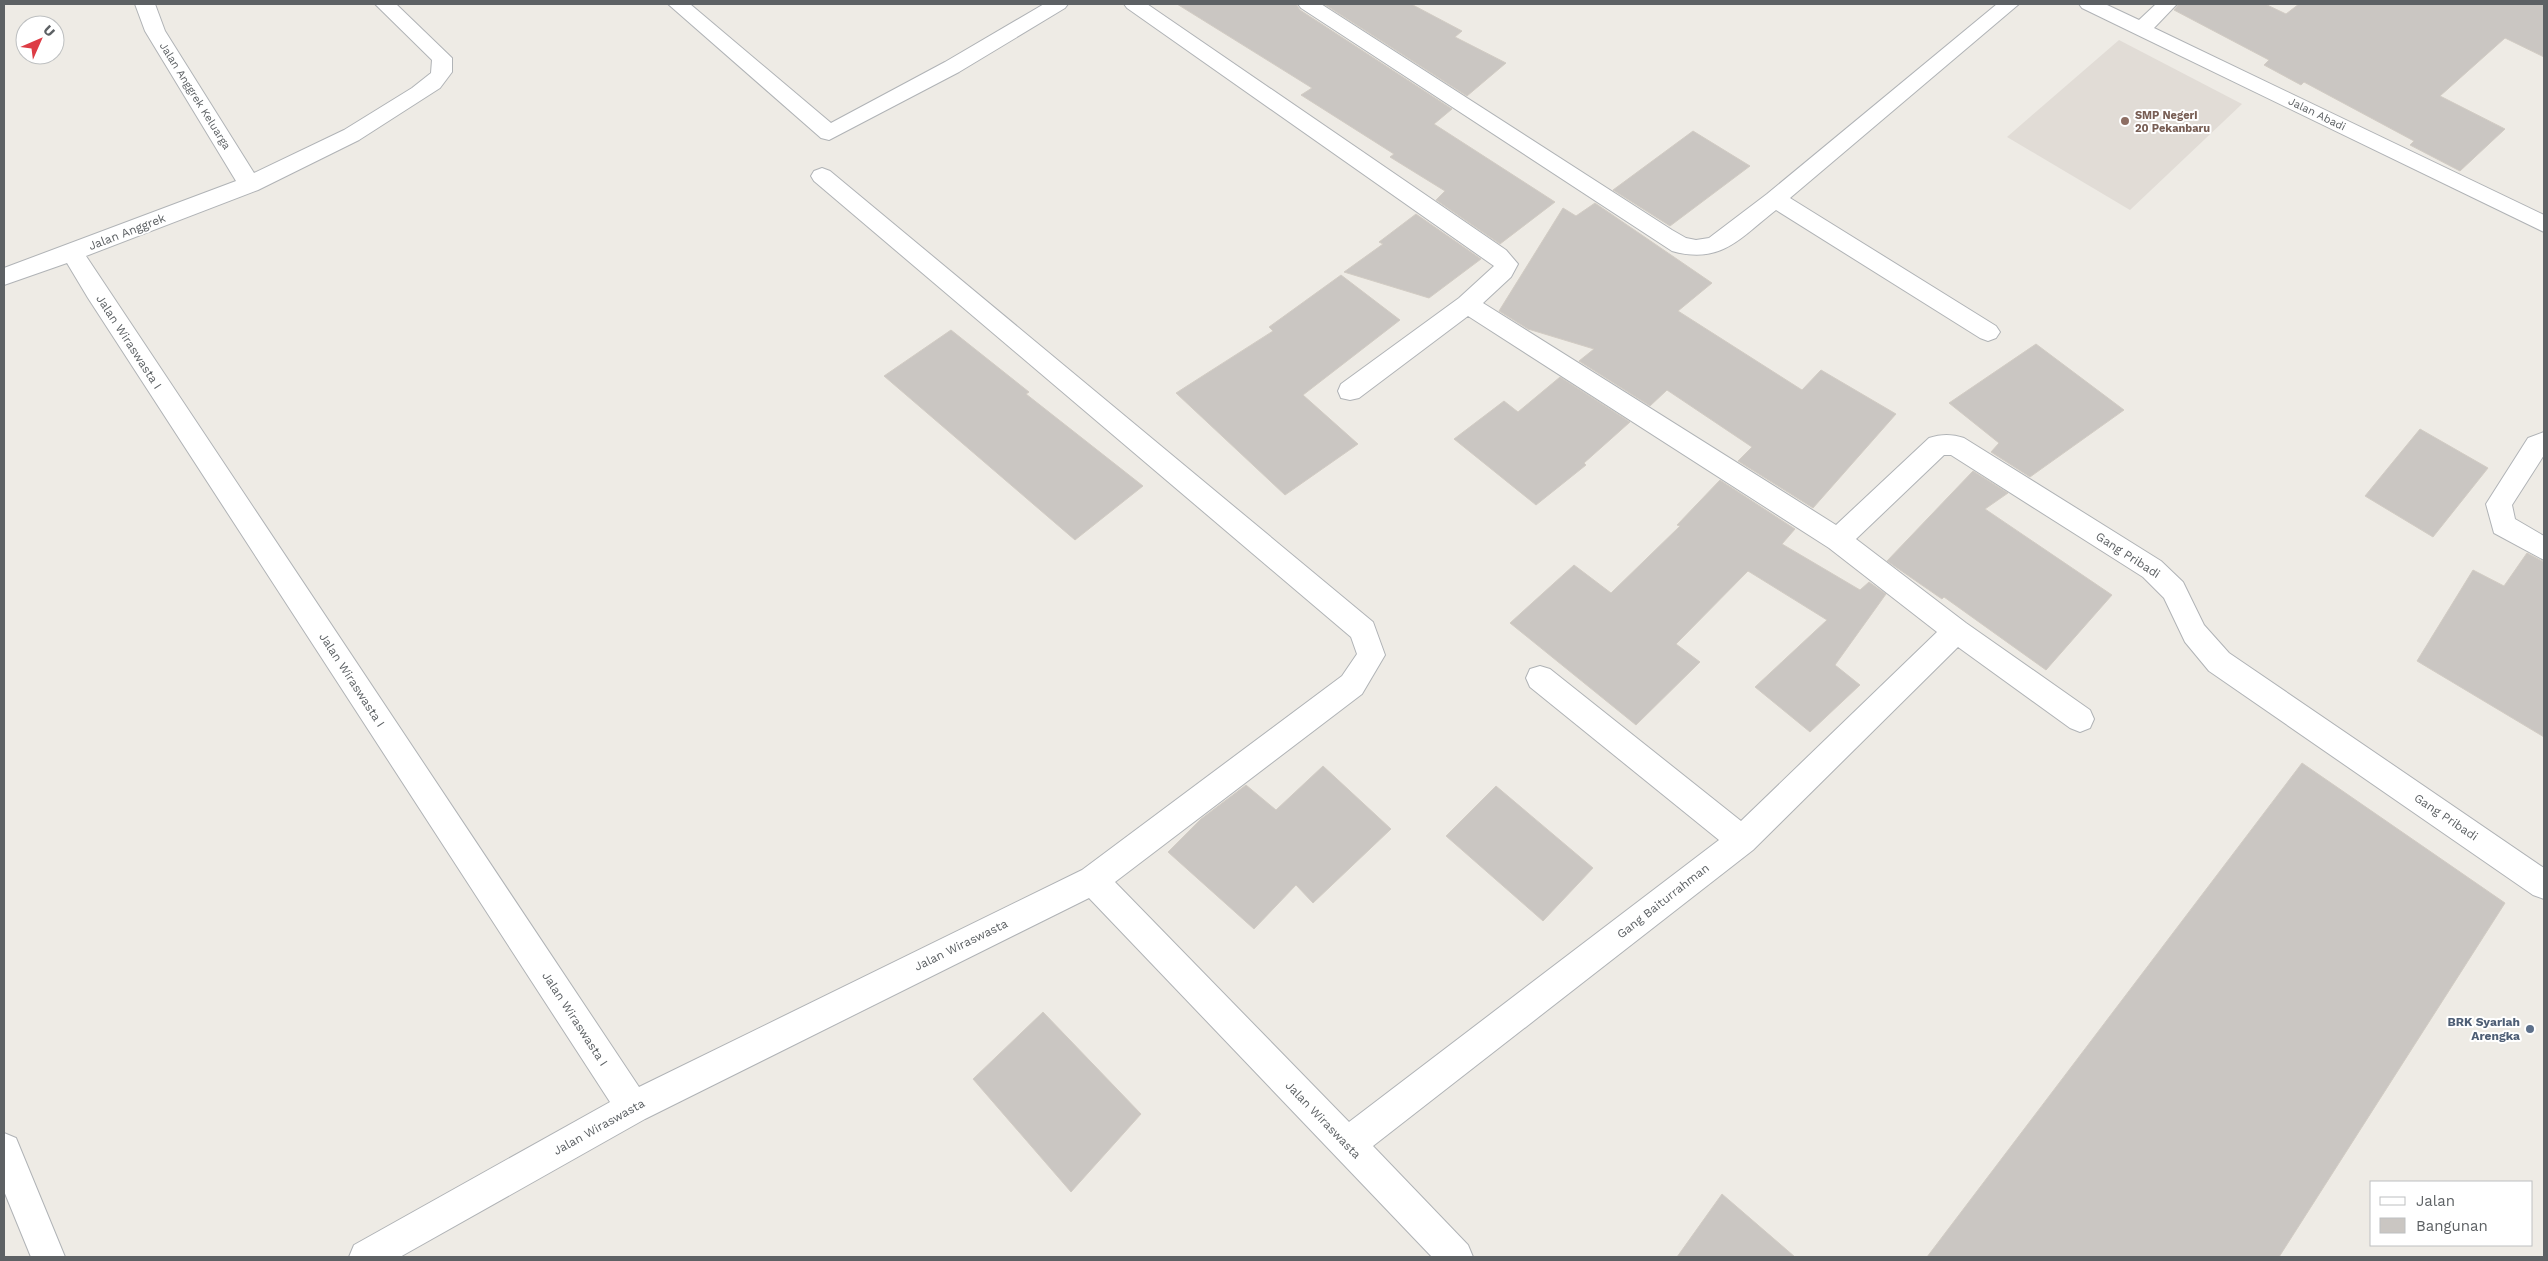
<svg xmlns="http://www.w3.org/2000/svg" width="2548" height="1261" viewBox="0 0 2548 1261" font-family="'Work Sans',sans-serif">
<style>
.education{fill:#e1dcd6}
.building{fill:#cac6c2;stroke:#d2ccc4}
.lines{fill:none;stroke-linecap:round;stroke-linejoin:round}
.minor-casing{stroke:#b0b3b6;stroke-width:2}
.minor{fill:#fff;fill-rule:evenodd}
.education-dot{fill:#8d6e63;stroke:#fff;stroke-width:2}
.service-dot{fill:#5c6f8a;stroke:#fff;stroke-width:2}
.labels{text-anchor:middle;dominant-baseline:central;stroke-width:4;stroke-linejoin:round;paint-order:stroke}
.far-street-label{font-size:11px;fill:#5d6164;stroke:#fff}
.far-education-label{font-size:11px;font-weight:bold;fill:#785e54;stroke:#fff;text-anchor:start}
.street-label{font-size:12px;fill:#5d6164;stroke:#fff}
.service-label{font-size:12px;font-weight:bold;fill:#4e5e75;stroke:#fff;text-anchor:end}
</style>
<rect width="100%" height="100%" fill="#eeebe5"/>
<path class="education" d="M2119 40 2242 104 2130 210 2007 137Z"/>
<path class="building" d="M1177 4H1296L1300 10 1452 109 1434 124 1555 202 1500 244 1436 200 1445 191 1390 157 1394 154 1301 95 1312 88Z
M1324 4H1411L1462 31 1455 37 1506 63 1467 96Z
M2179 4H2265L2286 14 2299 4H2544V57L2505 38 2440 96 2505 129 2460 171 2410 145 2414 141 2304 82 2301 85 2264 65 2269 60 2174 10Z
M1693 131 1750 166 1670 226 1613 190Z
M1595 203 1712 283 1678 311 1802 390 1821 370 1896 414 1813 508 1738 461 1752 447 1667 390 1650 406 1579 361 1594 349 1528 329 1499 311 1563 208 1576 216Z
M1416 214 1481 259 1429 298 1344 272 1383 244 1379 242Z
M1341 275 1400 320 1303 395 1358 444 1285 495 1176 393 1273 331 1269 327Z
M951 330 1029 392 1026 394 1143 486 1075 540 884 376Z
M2036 344 2124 410 2030 477 1991 452 1999 443 1949 403Z
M1560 377 1630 422 1584 463 1586 465 1536 505 1454 439 1504 401 1518 412Z
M2420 429 2488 468 2433 537 2365 496Z
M1973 471 2008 493 1985 509 2112 595 2046 670 1944 597 1942 599 1887 561Z
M1720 480 1795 529 1782 544 1860 590 1869 582 1886 594 1835 665 1860 685 1810 732 1755 687 1827 620 1748 571 1676 644 1700 662 1636 725 1510 623 1574 565 1611 593 1680 526 1677 525Z
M2527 553 2544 562V737L2417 661 2473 570 2504 586Z
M2302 763 2505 903 2279 1257H1927Z
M1323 766 1391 829 1313 903 1296 885 1254 929 1168 852 1201 819 1246 785 1276 810Z
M1496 786 1593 868 1543 921 1446 836Z
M1043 1012 1141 1114 1071 1192 973 1079Z
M1722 1194 1795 1257H1677Z"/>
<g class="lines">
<g class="minor-casing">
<path id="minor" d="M135 4H155L165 31 254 173 344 130 412 88 431 73 432 60 375 4H396L452 58V72L440 88 359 140 258 190 86 256 639 1087 1082 870 1342 676 1357 654 1351 637 814 181 811 176 814 171 822 168 830 171 1373 622 1385 655 1362 694 1115 882 1349 1122 1719 840 1530 687 1526 678 1530 669 1540 666 1550 669 1741 821 1937 632 1829 548 1468 316 1359 398 1350 400 1341 398 1338 391 1341 384 1459 298 1494 266 1127 8 1124 4H1147L1506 250 1518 264 1511 277 1483 303 1836 525 1929 438C1941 434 1952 434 1964 438L2161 561 2183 582 2204 625 2229 653 2544 868V899L2533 895 2209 671 2185 642 2164 598 2143 577 1951 455H1944L1856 539 1966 623 2090 710 2094 719 2090 728 2080 732 2070 728 1958 647 1753 850 1373 1146 1468 1245 1473 1257H1432L1089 898 645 1119 400 1257H349L354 1245 610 1102 88 298 67 263 4 285V268L236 181 145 31Z
M668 4H690L831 123 945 62 1044 4H1068L1065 8 959 72 829 140 821 138Z
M1298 4H1321L1672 230 1686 238 1696 240 1709 238 1767 194 1997 4H2019L1790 198 1996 326 2000 332 1996 338 1988 341 1980 338 1776 210C1740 238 1721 265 1672 251L1301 8Z
M2079 4H2105L2139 20 2156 4H2177L2154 28 2544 215V232L2082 8Z
M2544 432V455L2512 505 2515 519 2544 536V560L2494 533 2486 504 2528 438Z
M4 1133 16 1138 65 1257H31L4 1191Z"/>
</g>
<use href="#minor" class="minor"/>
</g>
<circle class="education-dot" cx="2125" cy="121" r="5"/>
<circle class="service-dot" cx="2530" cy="1029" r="5"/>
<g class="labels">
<g class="far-street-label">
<text transform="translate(195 96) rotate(58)">Jalan Anggrek Keluarga</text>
<text transform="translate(2317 114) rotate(26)">Jalan Abadi</text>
</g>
<g class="far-education-label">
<text x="2135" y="115">SMP Negeri<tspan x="2135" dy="13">20 Pekanbaru</tspan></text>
</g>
<g class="street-label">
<text transform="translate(127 232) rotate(-21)">Jalan Anggrek</text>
<text transform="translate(129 342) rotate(57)">Jalan Wiraswasta I</text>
<text transform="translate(2128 555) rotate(33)">Gang Pribadi</text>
<text transform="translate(352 680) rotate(57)">Jalan Wiraswasta I</text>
<text transform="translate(2446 817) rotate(34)">Gang Pribadi</text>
<text transform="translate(1663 901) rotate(-38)">Gang Baiturrahman</text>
<text transform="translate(961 945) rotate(-26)">Jalan Wiraswasta</text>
<text transform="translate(575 1019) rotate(57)">Jalan Wiraswasta I</text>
<text transform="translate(1323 1120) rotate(46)">Jalan Wiraswasta</text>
<text transform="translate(599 1127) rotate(-29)">Jalan Wiraswasta</text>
</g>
<g class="service-label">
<text x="2520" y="1022">BRK Syariah<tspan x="2520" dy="14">Arengka</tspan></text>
</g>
</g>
<rect width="2548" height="1261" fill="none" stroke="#5d6164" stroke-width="10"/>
<rect x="2370" y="1181" width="162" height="65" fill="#ffffff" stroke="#bec0c1"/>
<rect x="2380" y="1197" width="25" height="8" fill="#ffffff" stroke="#bec0c1"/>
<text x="2416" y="1206" font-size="15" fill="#5d6164">Jalan</text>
<rect x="2380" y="1218" width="25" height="15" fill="#cac6c2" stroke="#bec0c1"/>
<text x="2416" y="1231" font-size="15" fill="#5d6164">Bangunan</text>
<g transform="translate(40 40) rotate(45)"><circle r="24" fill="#ffffff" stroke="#bec0c1"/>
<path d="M0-4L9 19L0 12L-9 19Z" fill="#dd3c45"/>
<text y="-8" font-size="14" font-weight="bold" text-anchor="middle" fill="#5d6164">U</text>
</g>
</svg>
